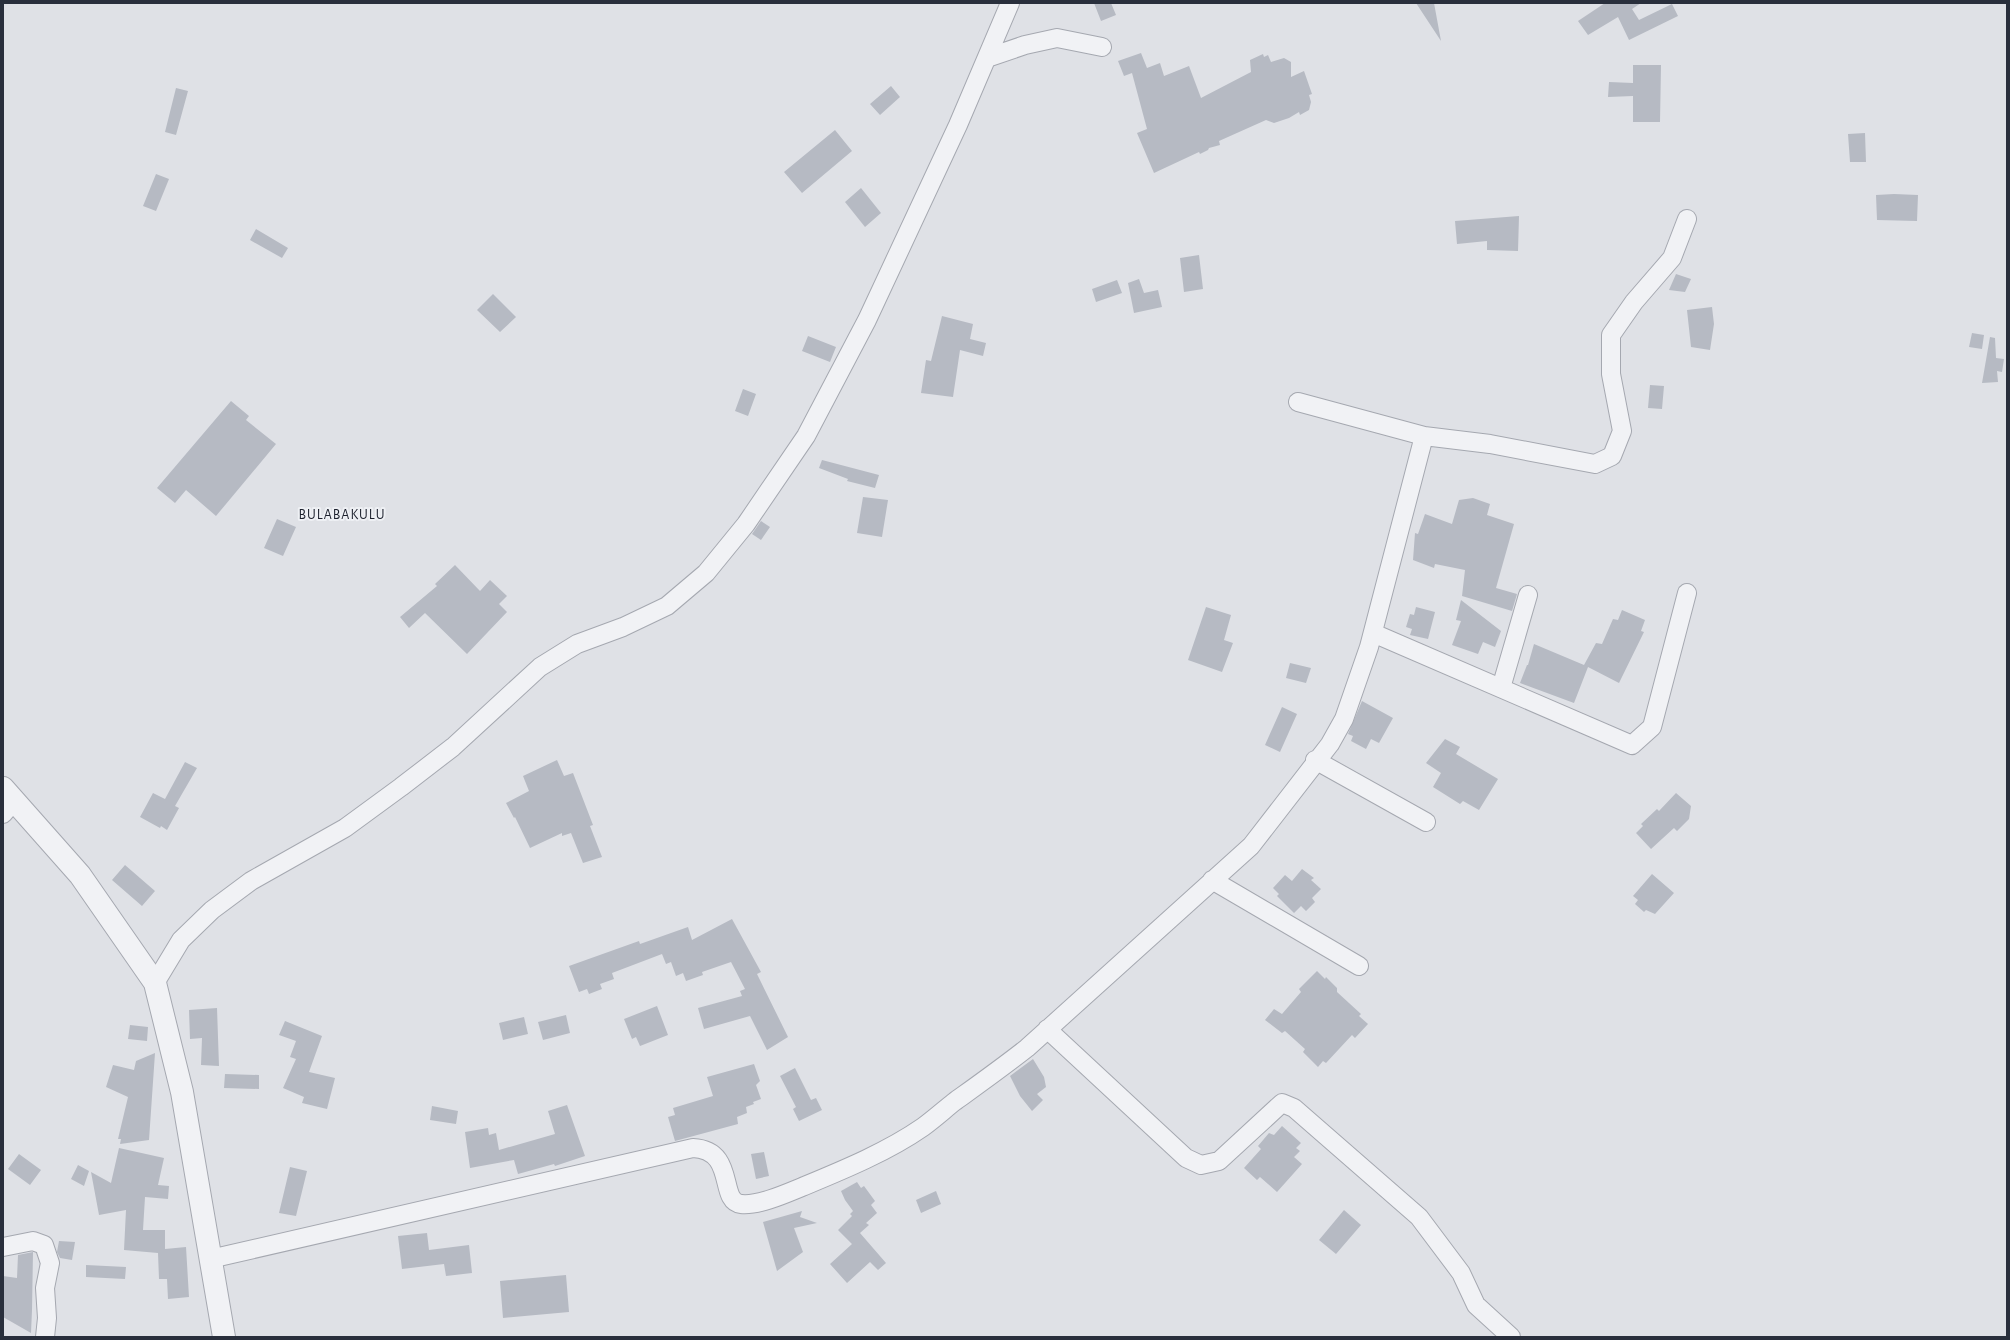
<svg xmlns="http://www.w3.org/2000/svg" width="2010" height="1340" viewBox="0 0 2010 1340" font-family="'Alegreya Sans',sans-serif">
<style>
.building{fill:#b6bac3}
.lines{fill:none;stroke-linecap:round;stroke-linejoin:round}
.minor-casing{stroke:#a5a8b0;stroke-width:20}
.tertiary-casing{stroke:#a5a8b0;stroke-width:24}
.minor{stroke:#f1f2f5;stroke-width:18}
.tertiary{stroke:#f1f2f5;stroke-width:22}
.labels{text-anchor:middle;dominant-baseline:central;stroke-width:4;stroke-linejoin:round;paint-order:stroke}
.quarter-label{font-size:14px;letter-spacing:1px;fill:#1c202d;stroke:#eef0f4}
</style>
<rect width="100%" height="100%" fill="#dfe1e6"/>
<path class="building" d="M1094 3H1111L1116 15 1101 21Z
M1416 3H1434L1441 41Z
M1605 3H1641L1632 9 1639 20 1672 4 1678 16 1629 40 1618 17 1588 35 1578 21Z
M1141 53 1147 68 1160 63 1164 76 1189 66 1201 98 1251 72 1250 60 1263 54 1264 57 1268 55 1271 62 1284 58 1291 62V77L1304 71 1312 94 1309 95 1311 102 1309 110 1300 115 1299 112 1289 118 1274 123 1266 120 1219 141 1220 145 1209 148 1208 150 1200 154 1199 152 1154 173 1137 133 1147 129 1132 73 1124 76 1118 61Z
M1633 65H1661L1660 122H1633V96L1608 97 1609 82 1633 83Z
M891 86 900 97 880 115 870 104Z
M176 88 188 91 176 135 165 132Z
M835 130 852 151 802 193 784 172Z
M1865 133 1866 162H1850L1848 134Z
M156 174 169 179 156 211 143 206Z
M861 188 881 213 865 227 845 202Z
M1894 194 1918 195 1917 221 1877 220 1876 195Z
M1519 216 1518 251 1487 250V241L1457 244 1455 221Z
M256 229 288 248 282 258 250 240Z
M1199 255 1203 289 1184 292 1180 258Z
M1676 274 1691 279 1685 292 1669 290Z
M1139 279 1144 293 1158 290 1162 307 1134 313 1128 283Z
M1117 280 1122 293 1096 302 1092 289Z
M493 294 516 317 500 332 477 310Z
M1712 307 1714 324 1710 350 1691 347 1687 310Z
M942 316 973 324 970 339 986 343 983 356 960 350 953 397 921 393 926 360 931 361Z
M1972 333 1984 335 1982 349 1969 347Z
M808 336 836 347 830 362 802 351Z
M1990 337 1995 338 1996 358 2004 359 2002 372 1997 371 1998 382 1982 383Z
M1650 385 1664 386 1662 409 1648 408Z
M743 389 756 394 748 416 735 411Z
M231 401 249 416 246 420 276 444 216 516 186 490 175 503 157 488Z
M822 460 879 475 875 488 847 481 848 479 819 468Z
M863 497 888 500 882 537 857 533Z
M1473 498 1490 504 1487 515 1514 524 1496 588 1517 594 1512 611 1462 596 1465 570 1435 564 1434 568 1413 560 1415 533 1418 534 1425 514 1452 524 1459 500Z
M277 519 296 527 283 556 264 548Z
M761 521 770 527 761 540 752 534Z
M455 565 480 591 490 580 507 596 499 604 507 612 467 654 425 613 409 628 400 617 437 586 435 584Z
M1461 600 1501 631 1495 647 1483 642 1478 654 1452 645 1461 621 1456 620Z
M1206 607 1231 615 1224 640 1233 643 1222 672 1188 660Z
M1416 607 1435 612 1428 639 1410 635 1412 629 1406 627 1410 614 1414 615Z
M1622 610 1645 620 1641 631 1644 632 1619 683 1588 667 1574 703 1520 683 1527 665H1528L1534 644 1584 665 1596 643 1602 644 1613 619 1618 620Z
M1290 663 1311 668 1306 683 1286 678Z
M1362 701 1393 718 1379 743 1371 739 1366 749 1351 741 1353 736 1348 734Z
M1282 707 1297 714 1280 752 1265 745Z
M1445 739 1460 747 1456 754 1498 779 1479 810 1463 801 1460 804 1433 787 1441 773 1426 763Z
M557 760 564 776 573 773 593 825 590 826 602 857 583 863 571 833 562 836V833L530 848 515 817 514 818 506 803 529 791 523 776Z
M185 762 197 768 175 806 179 808 167 830 161 826 160 828 140 817 153 793 165 799Z
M1676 793 1691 806 1689 819 1677 831 1674 828 1651 849 1636 833 1643 826 1641 824 1657 809 1659 811Z
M125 865 155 891 142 906 112 880Z
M1302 869 1314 878 1311 880 1321 889 1312 898 1315 902 1306 911 1301 906 1294 913 1277 896 1279 894 1273 888 1285 875 1292 881Z
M1652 874 1674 893 1655 914 1646 910 1644 912 1635 904 1638 900 1633 896Z
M732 919 761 972 757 974 788 1037 767 1050 750 1016 704 1029 698 1008 742 996 740 991 745 989 731 962 702 972 703 975 686 981 683 973 676 976 671 962 666 964 662 954 612 973 614 979 600 984 602 989 589 994 587 989 579 992 569 966 639 941 640 944 688 927 692 940Z
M1317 971 1325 979 1326 977 1337 988V992L1361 1014 1359 1016 1368 1024 1355 1038 1352 1035 1326 1063 1323 1061 1318 1067 1303 1052 1305 1049 1285 1031 1282 1033 1265 1020 1274 1009 1282 1014 1301 992 1299 989Z
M657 1006 668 1035 640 1046 636 1037 632 1039 624 1019Z
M217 1008 219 1066 201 1065 202 1038 190 1039 189 1010Z
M566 1015 570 1033 543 1040 538 1022Z
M524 1017 528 1034 503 1040 499 1023Z
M285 1021 322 1036 309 1072 335 1078 327 1109 302 1103 304 1097 283 1088 296 1059 290 1057 296 1041 279 1035Z
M130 1025 148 1027 147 1041 128 1039Z
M155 1053 149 1140 120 1144 121 1139H118L128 1097 106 1087 113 1065 134 1070 136 1061Z
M1033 1059 1044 1077 1046 1087 1037 1094 1043 1100 1032 1111 1020 1096 1010 1076Z
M754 1064 760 1081 756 1085 761 1099 753 1102 754 1104 746 1107 747 1113 737 1117 738 1124 675 1141 668 1117 675 1115 673 1108 713 1096 707 1077Z
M795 1068 811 1100 816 1098 822 1110 799 1121 793 1109 796 1107 780 1076Z
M225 1074 259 1075V1089L224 1088Z
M567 1105 585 1156 555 1166 554 1164 518 1174 514 1160 470 1168 465 1132 488 1128 489 1135 496 1133 499 1150 555 1134 548 1111Z
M432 1106 458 1111 456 1124 430 1120Z
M1282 1126 1301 1143 1296 1148 1300 1151 1294 1157 1302 1164 1277 1192 1260 1177 1257 1180 1244 1168 1261 1149 1258 1146 1269 1133 1274 1135Z
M119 1148 164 1158 158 1185 169 1186 168 1199 145 1197 143 1230H165V1249L186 1247 189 1297 168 1299 167 1279H159L158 1253 124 1250 126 1210 99 1215 91 1172 111 1183Z
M764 1152 769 1176 756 1179 751 1154Z
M19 1154 41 1170 30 1185 8 1169Z
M78 1165 89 1171 84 1186 71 1179Z
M290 1167 307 1171 296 1216 279 1213Z
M857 1182 861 1188 864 1186 875 1201 871 1205 877 1213 866 1223 869 1225 860 1233 886 1263 878 1270 870 1262 847 1283 830 1264 852 1244 838 1230 852 1216 850 1214 853 1211 845 1200 841 1191Z
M936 1191 941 1204 921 1213 916 1200Z
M1344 1210 1361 1225 1336 1254 1319 1240Z
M802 1211 800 1217 817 1223 794 1228 803 1252 777 1271 763 1222Z
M427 1233 429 1250 469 1245 472 1273 446 1276 444 1264 402 1269 398 1236Z
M59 1241 75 1242 72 1260 60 1258 57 1252Z
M33 1252 32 1310 31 1333 3 1317V1276L17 1278 18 1255Z
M86 1265 126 1267 125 1279 86 1277Z
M566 1275 569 1312 503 1318 500 1281Z"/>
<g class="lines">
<g class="minor-casing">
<path id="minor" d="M987 58 1025 45 1057 38 1102 47
M1298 402 1424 436 1490 444 1595 464 1612 456 1622 431 1611 374V335L1634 302 1672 258 1687 219
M1373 633 1632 745 1652 727 1687 593
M1501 688 1528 595
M1315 760 1426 822
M3 814 15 800
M1212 880 1359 966
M155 983 181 940 212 910 251 881 345 828 401 787 453 747 540 667 577 644 623 627 667 606 706 573 746 524 806 436 867 320 958 125 1010 3
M1047 1029 1186 1158 1201 1165 1219 1161 1282 1103 1294 1108 1419 1217 1461 1273 1476 1305 1511 1337
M3 1247 33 1241 44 1245 50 1263 45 1288 47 1318 45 1337
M210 1259 693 1148C737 1150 718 1202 741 1204 758 1206 785 1194 802 1187 843 1170 887 1152 923 1127 934 1119 944 1110 954 1102 979 1084 1003 1067 1027 1048L1251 846 1330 744 1344 719 1369 647 1424 436"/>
</g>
<g class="tertiary-casing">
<path id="tertiary" d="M3 788 80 875 155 983 182 1092 224 1337"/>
</g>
<use href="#minor" class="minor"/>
<use href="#tertiary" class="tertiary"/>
</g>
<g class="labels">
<g class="quarter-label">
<text x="342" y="515">BULABAKULU</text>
</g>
</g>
<rect width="2010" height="1340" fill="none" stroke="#292f3c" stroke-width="8"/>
</svg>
